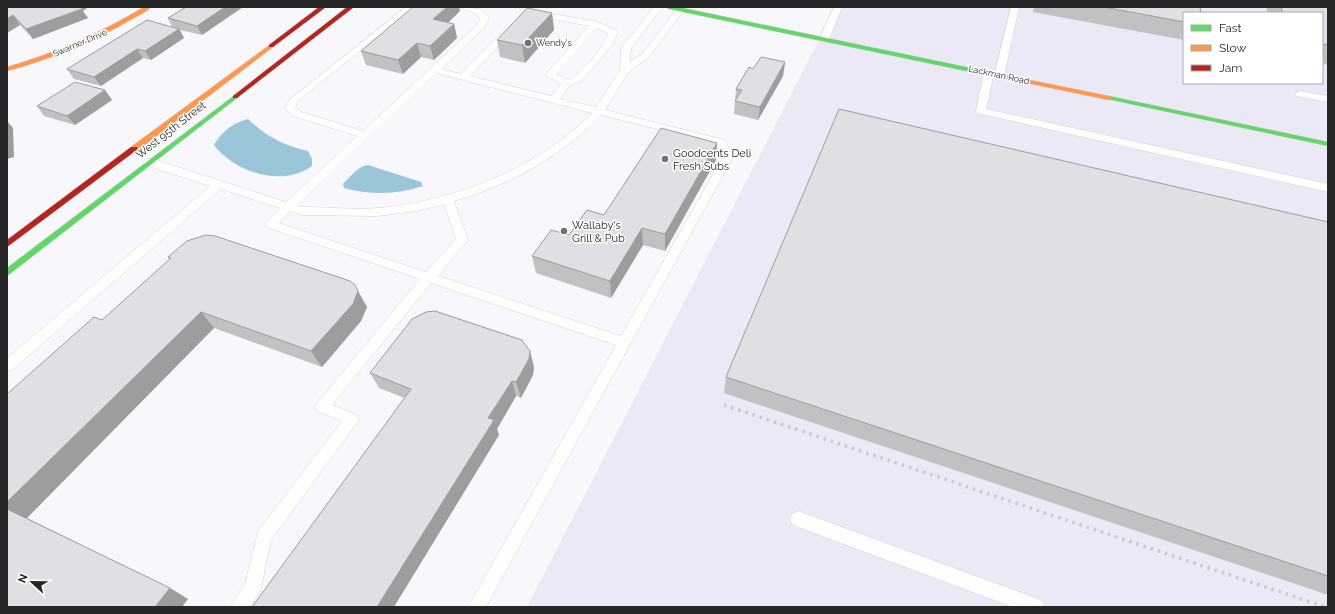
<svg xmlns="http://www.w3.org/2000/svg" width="1335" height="614" viewBox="0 0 1335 614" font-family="Raleway,sans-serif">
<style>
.built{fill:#ebe9f5;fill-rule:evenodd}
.water{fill:#9bc6d9}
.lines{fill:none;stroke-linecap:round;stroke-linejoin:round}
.lane-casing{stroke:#d4d3d7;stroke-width:1}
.fast-casing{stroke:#d4d3d7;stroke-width:1}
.slow-casing{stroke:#d4d3d7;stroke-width:1}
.jam-casing{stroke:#d4d3d7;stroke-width:1}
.lane{fill:#fefeff;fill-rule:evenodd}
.fast{fill:#63d668;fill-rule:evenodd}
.slow{fill:#ff974d;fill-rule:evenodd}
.jam{fill:#b3261e;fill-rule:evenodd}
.rail{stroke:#cacacb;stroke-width:3.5;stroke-dasharray:2.5 5;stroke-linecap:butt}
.wall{fill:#c1c1c4}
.shaded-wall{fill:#9d9da0}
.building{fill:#e0e0e4;stroke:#9d9da0}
.poi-dot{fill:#707074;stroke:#fff;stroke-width:1.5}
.labels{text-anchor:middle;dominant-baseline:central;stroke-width:3;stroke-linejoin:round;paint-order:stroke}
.far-street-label{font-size:9px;fill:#27272a;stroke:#fff}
.far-poi-label{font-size:9px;fill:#27272a;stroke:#fff;text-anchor:start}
.street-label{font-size:11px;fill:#27272a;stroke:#fff}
.poi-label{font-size:11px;fill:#27272a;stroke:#fff;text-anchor:start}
</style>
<rect width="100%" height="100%" fill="#f8f7fc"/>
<path class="built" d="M836 7H1328V607H527ZM1184 13H1322V83H1184Z"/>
<path class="water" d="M248 119C266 136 283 145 308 151L312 159V166C282 188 234 172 214 145 222 131 233 123 248 119Z
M368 165 421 182 423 186C397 195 370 195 344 188L343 184C350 177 358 166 368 165Z"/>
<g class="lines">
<g class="lane-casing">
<path id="lane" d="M406 7H415L298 101 295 108 301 112 363 131 478 24 480 18 475 13 457 7 481 9 489 17 485 27 441 69 461 74 506 28H512V32L470 76 551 96 561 84 545 75 589 26 533 15V11L595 21 616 30 618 32 613 44 582 81 570 85 560 99 596 107 620 70 621 48 654 7H663L631 48 630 62 643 53 678 7H684L685 9 649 57 629 72 605 110 725 140 733 157 486 607H468L616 345 431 283 332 405 357 415 359 419 357 423 271 540 261 588 250 607H230L245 584 258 531 342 421 317 411 315 407 317 403 420 279 266 227 264 224 280 208 221 189 12 370 7 372V358L210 186 145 165 144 162 145 159H153L286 202 357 136 293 116 285 109 289 100ZM596 28 608 33C604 47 581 75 568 80L556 74ZM436 73 592 113C539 168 454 201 379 208 354 210 327 207 302 207L297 205ZM601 115 717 144 723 157 621 336 438 276 468 240 454 201C508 186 563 156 601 115ZM444 204 456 239 426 272 279 223 290 211 302 215 377 216 417 211Z
M834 7H842L829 39 824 42 821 41 819 39Z
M1011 7H1019L1004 76 999 79 994 76Z
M989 70 994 73 986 109 1328 184V192L977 113 976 111 984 73Z
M1300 91 1328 96V102L1296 96 1295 94Z
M798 511 1036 598 1042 601 1045 607H1013L798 527 792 524 790 519 792 514Z"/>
</g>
<g class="fast-casing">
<path id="fast" d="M666 7H678L990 72 993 74 990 76 669 9Z
M235 95 238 97 237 98 7 276V268Z
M1109 96 1328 142V146L1107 99 1106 98Z"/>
</g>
<g class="slow-casing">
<path id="slow" d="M144 7H151C144 14 133 18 125 23 88 44 48 60 7 71V67C55 53 100 33 144 7Z
M271 44 273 45V47L137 151H131V147Z
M990 72 1109 96 1112 98 1109 100 988 75 987 74Z"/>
</g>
<g class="jam-casing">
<path id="jam" d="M319 7H326L273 47H269V45Z
M347 7H354L237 98H233V96Z
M131 147H137L138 149 7 247V240Z"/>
</g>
<use href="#lane" class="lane"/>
<use href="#fast" class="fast"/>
<use href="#slow" class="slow"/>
<use href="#jam" class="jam"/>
<path class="rail" d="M724 405 1325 607"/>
</g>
<path class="wall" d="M7 7 83 11 88 18 33 39 20 25 7 33Z
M243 7 202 35 180 30 184 38 151 60 143 58 101 86 74 79 67 69 172 27 168 18Z
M1034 7H1200L1184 13V40L1033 12Z
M1266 7H1328V65L1322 63V13H1268Z
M460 11 448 23 454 24 457 38 434 60 421 57 403 74 366 65 361 51Z
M552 13 554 30 525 63 500 57 497 40Z
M785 62 783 76 758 120 734 114 736 89 753 69Z
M105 90 112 100 75 125 44 116 37 106Z
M717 143 716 160 665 251 643 245 611 298 536 273 532 256 604 215Z
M1328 222V595L724 393 726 377Z
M168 257 367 307 361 321 322 367 214 328 27 518 188 599 7 607V394L102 320 170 260Z
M534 367 533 375 521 398 516 396 497 429 499 435 379 388 370 373Z"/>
<path class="shaded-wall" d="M78 7H89L83 11 88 18 33 39 26 29Z
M225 7H243L202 35 197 26Z
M447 7H459L460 11 437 33 433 19Z
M552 13 554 30 525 63 522 45Z
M13 15 20 25 7 33V19Z
M454 24 457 38 434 60 430 46Z
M179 29 184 38 151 60 145 51Z
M417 43 421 57 403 74 398 60Z
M137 49 143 58 101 86 94 77Z
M785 62 783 76 758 120 760 107Z
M105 90 112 100 75 125 67 116Z
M7 121 13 128 14 157 7 159Z
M717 143 716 160 665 251V234Z
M642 228 643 245 611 298 610 281Z
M358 291 367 307 361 321 322 367 311 351Z
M201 312 214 328 25 520 7 509V502Z
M530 351 534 367 533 375 521 398 516 382Z
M512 381 516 396 497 429 499 435 394 607H377L488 418Z
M170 588 188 599 182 607H155Z"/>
<path class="building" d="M7 7H80L82 9 26 29 13 15 7 19Z
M186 7H225L197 26 168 18Z
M413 7H447L433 19 454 24 430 46 417 43 398 60 361 51Z
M1104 7H1200L1201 13H1184V22Z
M1281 7H1328V45L1322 44V13H1283Z
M527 8 552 13 522 45 497 40Z
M147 20 179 29 145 51 137 49 94 77 67 69Z
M761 57 785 62 760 107 735 101 742 90 736 89 749 67 753 69Z
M75 82 105 90 67 116 37 106Z
M839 109 1328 222V576L726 377Z
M661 128 717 143 665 234 642 228 610 281 532 256 551 230 569 235 587 210 604 215Z
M206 235 215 236 350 281 355 285 358 291 353 304 311 351 201 312 7 502V394L94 317 102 320 171 258 168 257 187 241Z
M435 311 522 340 530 351 529 359 516 382 512 381 488 418 494 420 377 607H252L411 389 370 373 412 319 426 312Z
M7 509 170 588 155 607H7Z"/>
<g class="poi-dot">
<circle cx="528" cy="43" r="4"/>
<circle cx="665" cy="159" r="4"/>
<circle cx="564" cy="231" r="4"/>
</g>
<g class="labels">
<g class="far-street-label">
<text transform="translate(80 43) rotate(-23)">Swarner Drive</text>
<text transform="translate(999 75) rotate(12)">Lackman Road</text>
</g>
<g class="far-poi-label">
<text x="536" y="43">Wendy's</text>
</g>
<g class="street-label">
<text transform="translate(171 130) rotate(-38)">West 95th Street</text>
</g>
<g class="poi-label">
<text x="673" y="153">Goodcents Deli<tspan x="673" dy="13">Fresh Subs</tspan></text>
<text x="572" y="225">Wallaby's<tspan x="572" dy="13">Grill &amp; Pub</tspan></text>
</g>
</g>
<rect width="1335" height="614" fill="none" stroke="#27272a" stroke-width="16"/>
<rect x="1183" y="12" width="140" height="72" fill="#ffffff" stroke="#a9a9aa"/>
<rect x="1191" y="25" width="20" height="6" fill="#63d668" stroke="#a9a9aa"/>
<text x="1219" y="32" font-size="12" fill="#27272a">Fast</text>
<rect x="1191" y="45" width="20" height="6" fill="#ff974d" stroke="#a9a9aa"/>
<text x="1219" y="52" font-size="12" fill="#27272a">Slow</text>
<rect x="1191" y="65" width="20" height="6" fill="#b3261e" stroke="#a9a9aa"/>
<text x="1219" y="72" font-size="12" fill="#27272a">Jam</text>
<g transform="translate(32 582) rotate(292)" stroke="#ffffff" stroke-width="3" paint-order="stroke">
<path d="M0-3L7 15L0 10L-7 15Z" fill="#27272a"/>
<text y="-6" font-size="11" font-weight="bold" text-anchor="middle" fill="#27272a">N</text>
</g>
</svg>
